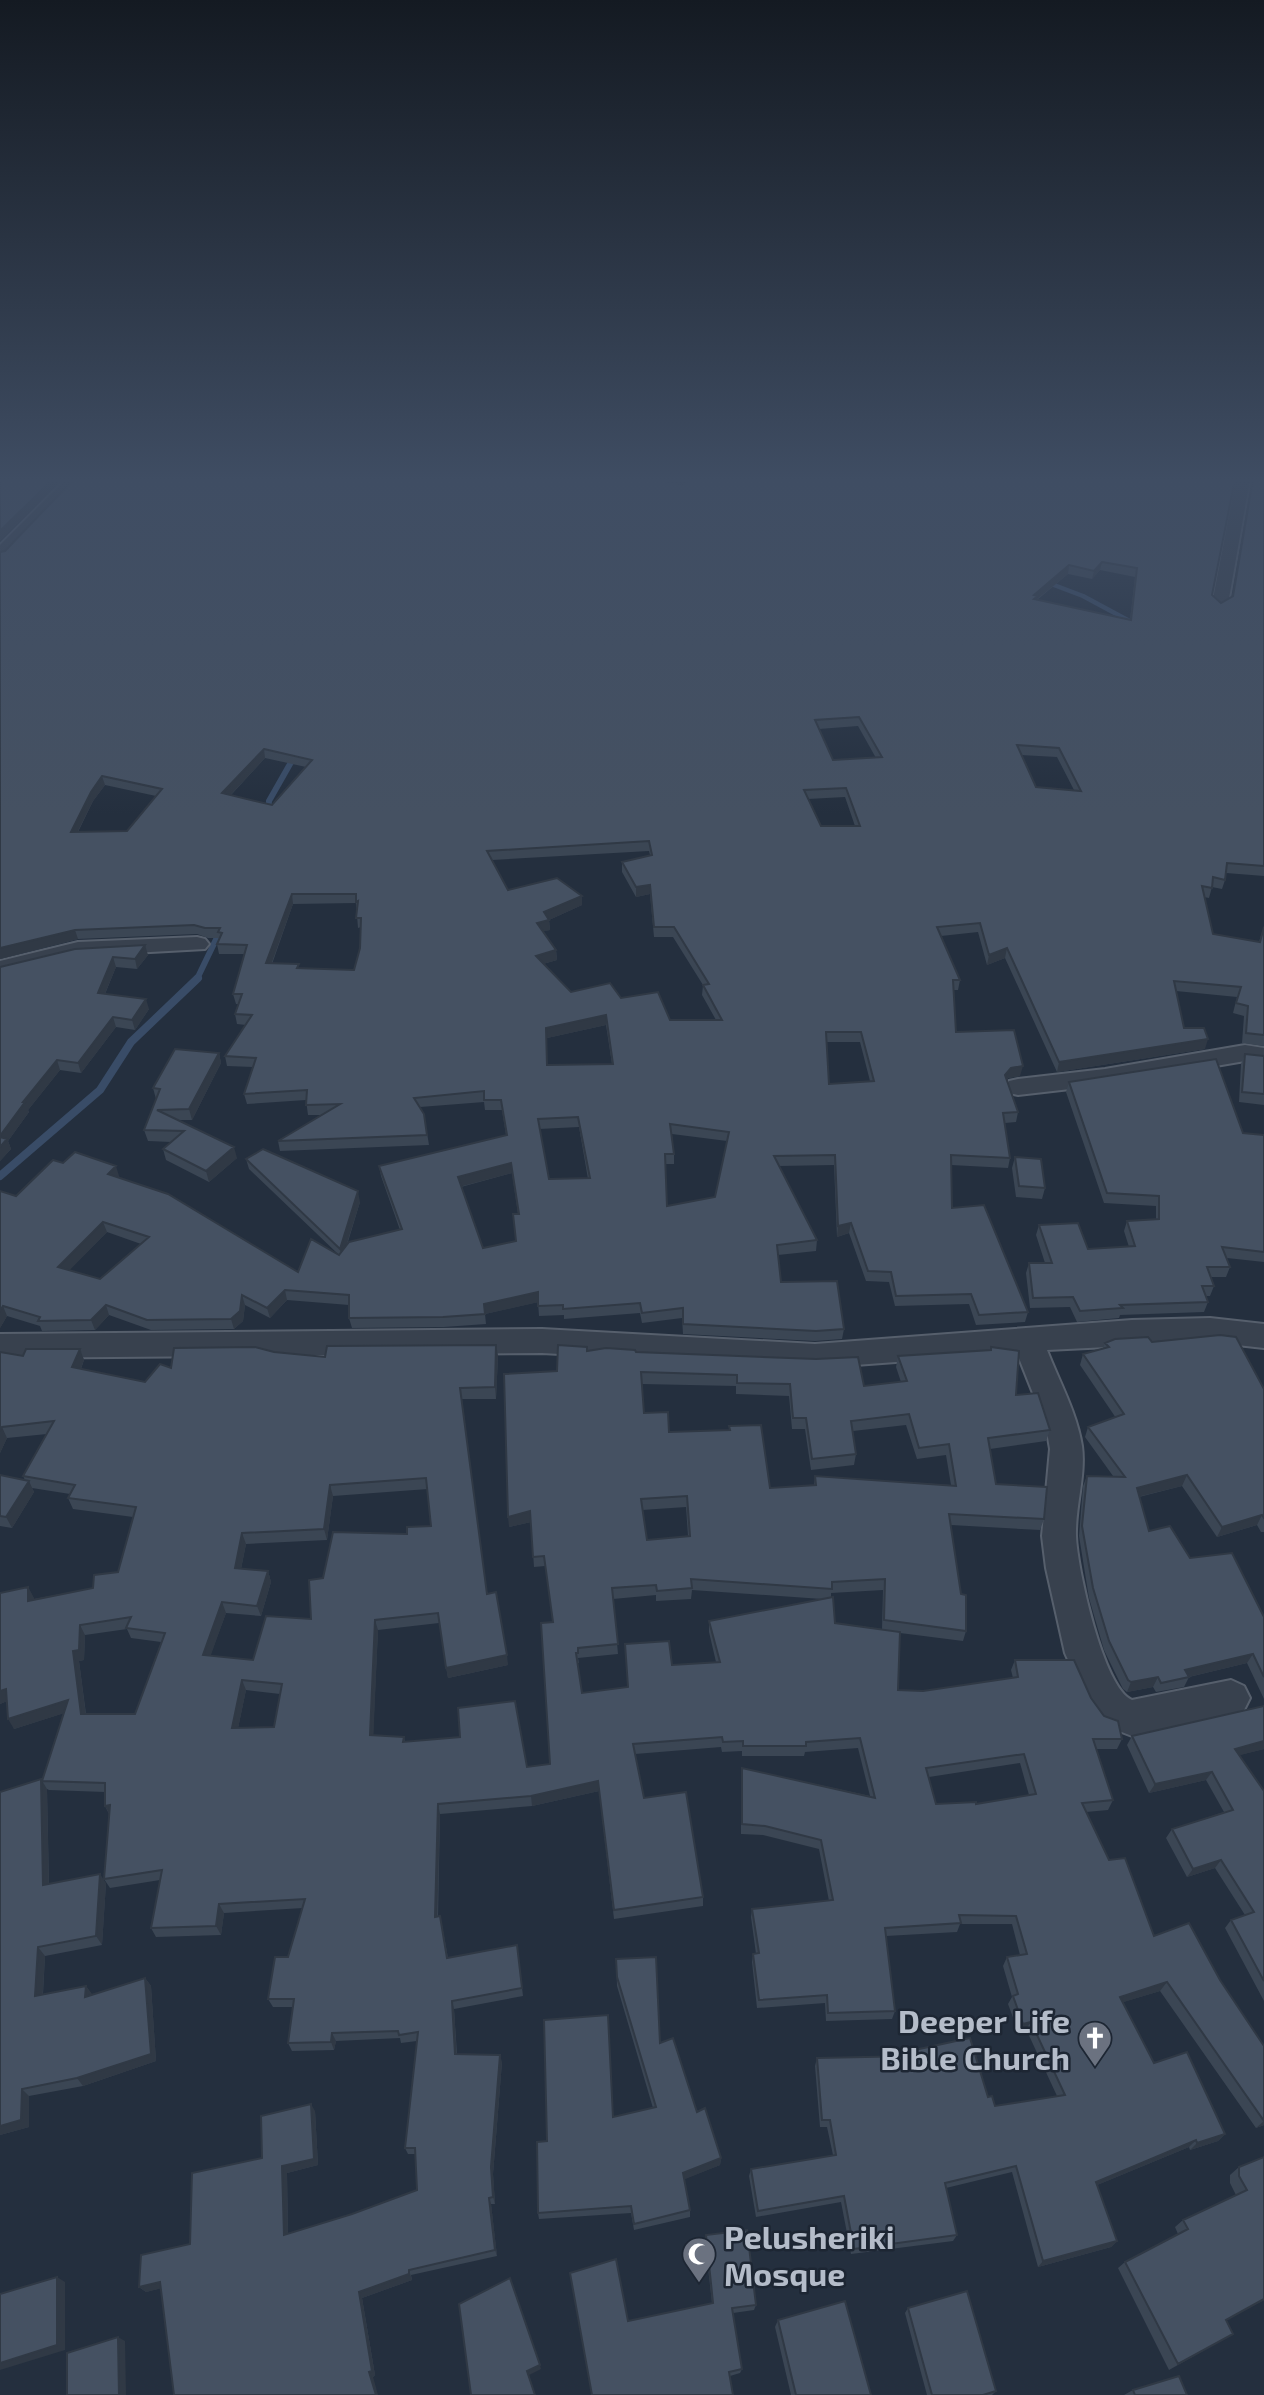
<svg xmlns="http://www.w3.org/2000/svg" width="1264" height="2395" viewBox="0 0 1264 2395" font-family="'Exo 2',sans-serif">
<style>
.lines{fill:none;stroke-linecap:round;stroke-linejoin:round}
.stream-far2{stroke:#394c67;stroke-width:4.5}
.stream-far1{stroke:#394c67;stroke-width:6}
.stream{stroke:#394c67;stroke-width:8}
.minor-casing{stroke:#565f6c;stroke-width:4}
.minor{fill:#38414e;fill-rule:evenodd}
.wall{fill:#3b4654;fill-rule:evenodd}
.shaded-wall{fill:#303945}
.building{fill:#455162;stroke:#303945;stroke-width:2;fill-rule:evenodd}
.labels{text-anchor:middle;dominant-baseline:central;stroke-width:5;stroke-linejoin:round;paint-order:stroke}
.near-poi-label{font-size:32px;font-weight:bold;fill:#b4bcc9;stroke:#1d2633;text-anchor:end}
</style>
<rect width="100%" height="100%" fill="#242f3e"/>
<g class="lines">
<path class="stream-far2" d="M1046 582 1083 596 1135 624"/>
<path class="stream-far1" d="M268 815 269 801 294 757
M197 979 221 929"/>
<path class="stream" d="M0 1176 100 1090 131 1042 198 978"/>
<g class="minor-casing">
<path id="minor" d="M66 479H81L6 557 0 559V545Z
M1236 479H1250L1228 604 1220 609 1212 604Z
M197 937 205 939 209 944 205 949 78 956 0 975V961L78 942Z
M1245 1045 1264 1048V1064L1245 1061 1105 1085 1018 1095 1009 1093 1005 1087 1009 1081 1018 1079 1105 1069Z
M1210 1318 1264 1324V1348L1210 1342 1047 1350C1059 1381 1077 1413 1082 1446 1086 1475 1075 1507 1076 1536 1077 1567 1103 1688 1132 1700L1231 1680 1244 1686 1250 1698 1244 1710 1231 1716 1132 1736 1101 1724 1089 1707 1065 1653 1046 1568 1042 1536 1050 1449 1046 1426 1017 1353 815 1368 542 1353 0 1358V1334L542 1329 815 1344 1132 1320Z"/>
</g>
<use href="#minor" class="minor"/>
</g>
<path class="wall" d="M682 479H1235L1212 595 1221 603 1232 597 1252 479H1264V876L1226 873 1225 880 1222 889 1212 887 1209 898 1204 897 1213 934 1259 942 1264 926V1046L1242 1043 1244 1016 1233 1013 1237 997 1176 991 1184 1028 1205 1049 1057 1072 1005 958 987 965 978 932 941 936 960 980 958 990H953L956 1032 1020 1076 1008 1078 1007 1080 1018 1112 1016 1122 1005 1123 1010 1158 1008 1168 951 1165 952 1208 1028 1312 1025 1322 976 1325 969 1304 895 1306 889 1282 866 1281 849 1233 837 1237 834 1165 779 1166 817 1240 816 1251 778 1255 781 1282 844 1329 842 1339 815 1341 683 1334 682 1318 642 1323 640 1313 564 1319V1315L539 1316 538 1302 485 1314 486 1324 444 1327 352 1328 349 1318V1305L287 1300 270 1318 245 1305 243 1321 234 1329 151 1330 109 1315 95 1330 42 1331 40 1326 7 1316 0 1328 16 1196 63 1163 119 1176 118 1178 298 1272 338 1254 249 1169 246 1159 360 1202 347 1245 400 1230 381 1176 379 1166 506 1135 502 1110H485L484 1102 420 1107 424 1114 429 1145 280 1151 278 1141 322 1115H308L306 1100 247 1104 244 1094 253 1067 227 1066 225 1056 246 1025 237 1024 235 1014 239 1004H236L233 994 244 954H219L217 944 219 938H208L197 934 78 939 0 959V552L682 485 688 481ZM1100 570 1135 577 1130 620 1037 600 1068 574 1092 579ZM858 726 876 758 833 760 819 729ZM1021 755 1057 757 1074 790 1036 787ZM265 758 306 767 272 805 231 795ZM105 785 156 796 127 831 78 832 93 801ZM845 797 855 826H821L808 799ZM649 851 650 855 622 862V872L636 897 650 894 654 937H673L703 985 702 995 716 1020H670L621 998 571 992 543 964 557 960 556 950 543 931 550 930 549 920 582 905 508 890 492 860ZM356 903 358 928 361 927 360 948 354 970 299 968 272 964 293 904ZM606 1025 612 1064 547 1065V1038ZM826 1042H860L870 1081 829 1084ZM579 1127 588 1179H549L539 1129ZM672 1134 727 1141 715 1197 667 1206 665 1164H674V1154ZM512 1173 518 1214 516 1241 483 1248 461 1187ZM107 1232 141 1244 100 1279 69 1270Z
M75 949 148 955 137 969 116 967 105 994 149 1009 135 1030 116 1027 81 1073 60 1070 28 1110 29 1112 8 1141 11 1149 0 1161V967Z
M219 1053 221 1063 192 1120H178L237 1158 209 1182 166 1160 163 1149 171 1142 148 1141 144 1130 156 1099 153 1088Z
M1245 1054 1264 1056V1105L1239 1102 1241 1064Z
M1069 1082 1243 1133 1264 1135V1262L1227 1258 1230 1267 1226 1277H1211L1214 1286 1210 1296H1206L1208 1302 1204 1312 1120 1315 1119 1318 1077 1322 1070 1307 1030 1308 1026 1273 1029 1263H1045L1036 1235 1039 1225 1088 1249 1129 1247 1124 1231 1127 1221 1156 1219V1206L1104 1203 1066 1092Z
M1015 1157 1045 1188 1042 1199 1016 1197 1012 1168Z
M1152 1342 1264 1389V1532H1261L1257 1525 1217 1537 1182 1486 1139 1497 1149 1531 1190 1558 1264 1617V1699L1247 1663 1189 1677 1184 1687 1156 1692 1153 1687 1127 1692 1123 1689 1104 1650 1089 1598 1079 1536 1083 1486 1087 1476H1113L1085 1437 1088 1427 1116 1418 1080 1365 1083 1354 1103 1348 1105 1343Z
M496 1345 498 1356 496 1399H462L487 1594 508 1665 448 1678 439 1623 378 1630 373 1735 404 1737 405 1742 527 1767 550 1764 553 1622 545 1566 534 1567 531 1522 509 1527 557 1371 587 1351 636 1352 864 1386 901 1382 896 1367 898 1356 990 1350 991 1347 1016 1395 1050 1430 1046 1441 990 1449 996 1484 1044 1519 1040 1530 951 1525 966 1631 963 1641 900 1633 898 1690 923 1691 1013 1678 1011 1670 1015 1660 1091 1698 1122 1739 1117 1749H1096L1113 1800 1108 1810 1086 1812 1109 1860 1154 1936 1220 1980 1264 2046V2125L1256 2128 1160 1991 1123 2002 1154 2063 1225 2134 1218 2141 1190 2150 1189 2147 1097 2185 1117 2241 1111 2247 1038 2267 1012 2172 946 2188 957 2235 953 2241 851 2254 841 2202 756 2217 749 2176 751 2169 833 2155 827 2127H820L815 2066 817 2058 908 2056 910 2051 988 2097 995 2106 1057 2096 1026 2029 1018 2031 1008 2004 1012 1997 1003 1966 1007 1957 1020 1955 1012 1924H960L957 1932 886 1936 895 2011 892 2019 826 2021 825 2003 757 2008 752 1962 753 1954H756L751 1917 752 1909 829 1901 819 1849 763 1835 741 1834V1777L742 1768 870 1796 858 1748 805 1752 804 1756H742V1751L722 1752 721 1747 635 1754 644 1798 703 1897V1906L614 1919 599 1791 532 1806 440 1814 438 1917 440 1916 442 1925 448 1958 517 1945 523 1996 454 2009 457 2054 502 2062 493 2174 495 2204H491L497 2256 411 2275 412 2280 362 2298 375 2375 373 2377 161 2288 146 2292 139 2287 190 2244 262 2158 315 2111 318 2165 287 2173 288 2234 352 2214 417 2190 416 2154H408L405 2148 417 2041 401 2043 400 2038 336 2041 334 2050 292 2051 288 2043 293 2007H273L268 1999 288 1957 303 1908 224 1913 221 1935 156 1937 151 1928 160 1880 110 1888 104 1879 109 1814 105 1806V1792L49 1790 47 1789 49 1884 106 1883 102 1945 45 1956 43 1994 86 1986 92 1995 145 1978 151 1986 156 2061 83 2086 29 2096V2127L0 2135V1792L42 1781 64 1713 14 1729 7 1701 0 1704V1593L28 1587 34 1599 93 1588 118 1572 133 1517 73 1509 68 1498 70 1494 32 1488 34 1492 12 1528 0 1526V1475L25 1480 23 1476 47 1434 7 1438 0 1453V1352L23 1356 80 1349 84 1360 81 1369 145 1382 171 1368 274 1352 325 1357ZM642 1384 736 1386V1394L789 1396 792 1429H805L811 1470 854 1465 856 1454 853 1431 906 1425 917 1459 946 1455 951 1485 815 1476 814 1486 770 1488 729 1426V1430L669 1432 644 1413ZM428 1489 431 1526 407 1534 323 1578 311 1619 253 1660 210 1656 226 1613 261 1616 271 1582 268 1571 241 1569 246 1544 327 1540 333 1496ZM686 1507 688 1536 647 1540 642 1510ZM692 1590 822 1599 709 1621V1632L716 1662 672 1665 625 1644 628 1687 582 1693 577 1663H579L578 1658 618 1654 613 1599 656 1595V1601L691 1599ZM883 1590 882 1629 835 1623 831 1598V1593ZM127 1629 131 1638 161 1642 135 1714H86L79 1661 84 1660 85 1635ZM246 1690 280 1694 274 1727 238 1728ZM1020 1763 1029 1795 976 1804H936L929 1777Z
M1264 1706V1749L1239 1755 1264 1791V2001L1225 1928 1231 1920 1245 1915 1215 1868 1187 1877 1166 1838 1172 1829 1224 1812 1206 1780 1149 1793 1127 1745 1132 1736Z
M616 1959 660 2043 721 2158 720 2165 684 2179 690 2210V2217L634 2230 631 2213 539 2219 538 2213 547 2141 613 2117 653 2108 617 1986Z
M1264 2157V2300L1226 2320 1233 2334 1169 2370 1118 2268 1125 2262 1178 2234 1175 2227 1183 2220 1236 2195 1230 2183V2175L1239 2167Z
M706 2235 756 2305 754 2310 733 2313 742 2369 740 2373 730 2376 628 2321 712 2303 705 2241Z
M908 2308 996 2391 992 2395H927L905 2313Z
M778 2320 871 2395H791L775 2327Z
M1133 2390 1187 2395H1124Z"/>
<path class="shaded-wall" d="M53 479H63L0 541V531Z
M1102 562 1100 570 1092 579 1094 571Z
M1069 565 1068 574 1037 599 1036 604 1032 608 1034 595Z
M264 749 265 758 224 802 222 793Z
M102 776 105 785 93 801 73 841 71 832 91 792Z
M650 885V894L636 897V887Z
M292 894 293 904 268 973 266 963Z
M582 896V905L549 920 550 930 537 933V923L544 912Z
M75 930 78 939 0 959V948Z
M145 945 148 955 137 969 135 959Z
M1007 948 1005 958 987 965 989 955Z
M556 950 557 960 536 966V956Z
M113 957 116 967 101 1003 98 993Z
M146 999 149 1009 135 1030 132 1020Z
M606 1015V1025L547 1038 546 1028Z
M113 1017 116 1027 81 1073 78 1063Z
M1208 1039 1205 1049 1057 1072 1059 1062Z
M219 1053 221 1063 192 1120 189 1109Z
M57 1060 60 1070 28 1110 29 1112 8 1141 11 1149 0 1161V1136L23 1102Z
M1023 1066 1020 1076 1008 1078 1003 1086 1005 1075 1011 1068Z
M234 1147 237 1158 209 1182 206 1171Z
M511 1163 512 1173 459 1187 458 1177Z
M116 1166 119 1176 112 1185 108 1174Z
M358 1191 360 1202 342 1259 340 1249Z
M103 1222 107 1232 62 1278 58 1267Z
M851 1223 849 1233 837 1237 838 1226Z
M285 1290 287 1300 270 1318 267 1308Z
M538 1292 539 1302 485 1314 484 1304Z
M242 1295 245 1305 243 1321 234 1329 231 1319Z
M106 1305 109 1315 95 1330 91 1320Z
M3 1306 7 1316 0 1328V1311Z
M496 1345 498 1356 496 1399 495 1387Z
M80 1349 84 1360 77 1379 72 1367Z
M2 1427 7 1438 0 1453V1430Z
M1187 1475 1182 1486 1133 1498 1137 1488Z
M29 1481 34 1492 12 1528 6 1517Z
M330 1485 333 1496 327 1540 324 1529Z
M530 1511 531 1522 509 1527 508 1517Z
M1262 1515 1257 1525 1217 1537 1222 1527Z
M242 1533 246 1544 239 1579 235 1568Z
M268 1571 271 1582 261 1616 257 1606Z
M28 1587 34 1598V1611L28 1601Z
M222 1602 226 1613 207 1666 203 1655Z
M375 1620 378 1630 373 1745 370 1735Z
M80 1625 85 1635 84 1660 79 1661 87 1724 81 1714 73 1651Z
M1253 1654 1247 1663 1180 1679 1185 1670Z
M507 1655 508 1665 448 1678 446 1668Z
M1158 1677 1153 1687 1127 1692 1131 1682Z
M242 1680 246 1690 236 1738 232 1728Z
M6 1689 12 1699 0 1704V1691Z
M68 1700 74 1710 14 1729 8 1719Z
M1264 1741V1749L1229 1758 1235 1749Z
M1212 1772 1206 1780 1149 1793 1155 1784Z
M41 1779 47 1789 49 1894 43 1885Z
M598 1781 599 1791 532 1806 531 1796Z
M438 1804 440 1814 437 1926 435 1917Z
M110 1805V1815L105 1806Z
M1221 1860 1215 1868 1187 1877 1193 1869Z
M100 1874 106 1883 102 1945 96 1936Z
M219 1904 224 1913 221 1935 216 1926Z
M38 1947 45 1956 42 2004 35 1996Z
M145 1978 151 1986 156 2061 83 2086 77 2078Z
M1167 1982 1160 1991 1114 2005 1120 1997Z
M86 1986 92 1994 91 2005 85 1997Z
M452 2001 454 2009 457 2061 455 2054Z
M1031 2022 1026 2029 1018 2031 1023 2024Z
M332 2033 336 2041 334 2050 331 2042Z
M500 2055 502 2062 493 2174 495 2204 493 2197 491 2167Z
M22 2089 29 2096V2127L0 2135V2126Z
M311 2104 315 2111 318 2165 287 2173 288 2241 284 2235 282 2166Z
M1264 2121V2125L1256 2128Z
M1225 2134 1218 2141 1190 2150 1197 2143Z
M1196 2140 1189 2147 1090 2188 1096 2182Z
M721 2158 720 2165 683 2180V2173Z
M489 2198 491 2204 497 2256 495 2250Z
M1117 2241 1111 2247 1038 2267 1043 2261Z
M409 2270 412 2280 362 2298 375 2375 373 2377 378 2395H376L369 2372 359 2292Z
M57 2277 65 2282V2350L0 2370V2363Z
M160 2282 167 2287 146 2292 139 2287Z
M118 2337 125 2341 126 2395H119Z
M540 2365 541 2369 529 2375 527 2371Z"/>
<path class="building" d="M0 479H53L0 531Z
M74 479H658L682 485 691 479H1235L1212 595 1221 603 1233 596 1253 479H1264V866L1227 863 1225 880 1213 877 1212 888 1202 886 1213 934 1260 942 1264 927V1035L1246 1033 1248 1006 1236 1003 1241 987 1174 981 1184 1028H1204L1208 1039 1059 1062 1007 948 989 955 980 923 937 927 960 980H953L956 1032 1014 1030 1023 1066 1011 1068 1005 1075 1018 1112 1003 1113 1010 1158 951 1155 952 1208 984 1205 1028 1312 979 1315 971 1294 896 1296 891 1272 868 1271 851 1223 838 1226 835 1155 774 1156 817 1240 777 1245 781 1282 837 1281 844 1329 816 1331 683 1324V1308L642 1313 640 1303 563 1309V1305L538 1306V1292L484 1304 485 1314 443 1317 349 1318V1295L285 1290 267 1308 242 1295 240 1311 231 1319 147 1320 106 1305 91 1320 38 1321 40 1317 3 1306 0 1311V1191L16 1196 53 1160 63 1163 75 1152 116 1166 108 1174 168 1194 298 1272 311 1239 339 1255 349 1242 402 1229 379 1166 507 1135 501 1100H484V1091L414 1098 424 1114 427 1135 278 1141 340 1104 306 1105 307 1090 244 1094 256 1058 225 1056 252 1015 235 1014 242 994H233L247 945 217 944 222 933 218 932 220 928H205L194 925 75 930 0 948V552L5 551ZM1102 562 1137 568 1131 620 1034 599 1038 596 1034 595 1069 565 1094 571ZM859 717 882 757 833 760 815 720ZM1017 745 1059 748 1081 791 1036 787ZM264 749 312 760 272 805 222 793ZM102 776 162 789 127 831 71 832 91 792ZM846 788 860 826H821L804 790ZM649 841 652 855 622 862 636 887 650 885 654 927H674L709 984 703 985 722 1020H670L658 992 621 998 610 983 571 992 536 956 556 950 537 923 549 920 544 912 582 896 557 878 508 890 487 851ZM292 894H356V902L358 901 356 918H361L360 948 354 970 297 968 299 964 266 963ZM606 1015 613 1064 547 1065 546 1028ZM826 1032H861L874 1081 829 1084ZM578 1117 590 1178 549 1179 538 1119ZM670 1124 729 1132 715 1197 667 1206 665 1154H674ZM511 1163 519 1214H513L516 1241 483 1248 458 1177ZM103 1222 149 1237 100 1279 58 1267Z
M145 945 135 959 113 957 98 993 146 999 132 1020 113 1017 78 1063 57 1060 23 1102H25L0 1136V967L75 949Z
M175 1049 219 1053 189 1109 157 1110 234 1147 206 1171 163 1149 184 1131 144 1130 160 1089 153 1088Z
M1245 1054 1264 1056V1094L1242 1092Z
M1216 1059 1243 1133 1264 1135V1252L1222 1247 1230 1267H1207L1214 1286H1202L1208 1302 1120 1305 1123 1308 1080 1311 1073 1297 1033 1298 1029 1263H1052L1039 1225 1078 1223 1088 1249 1135 1246 1127 1221 1159 1219V1196L1107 1193 1069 1082Z
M0 1137 7 1139 0 1147Z
M263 1149 358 1191 340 1249 246 1159Z
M1015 1157 1041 1159 1045 1188 1019 1186Z
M1220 1335 1236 1337 1264 1389V1518L1262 1515 1222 1527 1187 1475 1137 1488 1149 1531 1170 1526 1190 1558 1232 1553 1264 1617V1677L1253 1654 1185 1670 1189 1677 1161 1683 1158 1677 1131 1682 1128 1680 1109 1641 1093 1588 1082 1526 1087 1476 1125 1477 1088 1427 1124 1414 1083 1354 1109 1347 1105 1343 1115 1339 1148 1337 1152 1342Z
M496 1345 495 1387 460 1388 487 1594 496 1592 507 1655 446 1668 438 1613 375 1620 370 1735 404 1737 403 1742 460 1737 458 1708 515 1701 527 1767 550 1764 541 1623 553 1622 544 1556 533 1557 530 1511 508 1517 504 1374 557 1371 558 1345 587 1347V1351L606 1348 635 1350 636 1352 816 1359 858 1357 864 1386 907 1381 898 1356 991 1350V1347L1019 1351 1016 1395 1038 1393 1050 1430 988 1438 996 1484 1047 1487 1044 1519 949 1514 961 1594 966 1595V1631L884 1620 885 1579 832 1582V1589L691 1579 692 1588 657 1591 656 1585 612 1588 618 1644 578 1648V1653H576L582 1693 628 1687 625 1644 669 1641 672 1665 720 1662 709 1621 833 1597 835 1623 900 1632 898 1690 923 1691 1018 1677 1015 1660H1074L1091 1698 1104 1716 1118 1721 1122 1739H1093L1113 1800 1082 1803 1109 1860 1125 1858 1154 1936 1189 1923 1220 1980 1264 2046V2121L1167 1982 1120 1997 1154 2063 1187 2052 1225 2134 1197 2143 1196 2140 1096 2182 1117 2241 1043 2261 1016 2166 945 2183 957 2235 854 2249 844 2196 758 2211 751 2169 836 2155 830 2120H822L817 2058 912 2056 910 2051 970 2038 988 2097 992 2096 995 2106 1065 2095 1031 2022 1023 2024 1013 1996 1018 1994 1007 1957 1027 1954 1016 1916 959 1915 961 1923 885 1928 895 2011 828 2013 827 1995 759 2000 753 1954 759 1953 752 1909 833 1900 821 1840 765 1826 742 1824V1768L875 1798 860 1738 806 1742V1746H743V1741L723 1742 722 1737 633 1744 644 1798 686 1792 703 1897 614 1910 598 1781 531 1796 438 1804 435 1917 440 1916 447 1958 517 1945 522 1988 452 2001 455 2054 500 2055 491 2167 493 2197 489 2198 495 2250 409 2270V2274L359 2292 372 2371 369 2372 376 2395H174L160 2282 139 2287 141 2255 190 2244 192 2173 262 2158 261 2116 311 2104 314 2159 282 2166 284 2235 352 2214 417 2190 415 2148H405L418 2032 399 2035 398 2031 332 2033 331 2042 288 2043 294 1999H268L275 1957H288L305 1899 219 1904 216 1926 151 1928 162 1870 104 1879 110 1805 105 1806V1783L42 1781 68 1700 8 1719 6 1689 0 1691V1593L28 1587V1601L93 1588 94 1575 118 1572 136 1507 68 1498 75 1485 23 1476 54 1421 2 1427 0 1430V1352L23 1356 26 1349H80L72 1367 145 1382 160 1364 171 1368 174 1348 255 1347 274 1352 325 1357 327 1346ZM641 1372 737 1375V1383L790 1384 793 1418H806L812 1459 856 1454 851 1421 909 1414 919 1448 949 1444 956 1486 815 1476 816 1485 770 1488 761 1425 729 1426 730 1430 669 1432 668 1412 644 1413ZM426 1478 431 1526 407 1527V1534L333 1532 323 1578 309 1580 311 1619 266 1616 253 1660 203 1655 222 1602 257 1606 268 1571 235 1568 242 1533 324 1529 330 1485ZM687 1496 690 1536 647 1540 641 1499ZM131 1617 126 1628 165 1633 135 1714H81L73 1651 79 1650 80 1625ZM242 1680 282 1684 274 1727 232 1728ZM1024 1754 1036 1794 976 1804V1802L936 1804 926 1768Z
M0 1475 29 1481 6 1517 0 1516Z
M1264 1706V1741L1235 1749 1264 1791V1981L1231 1920 1254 1912 1221 1860 1193 1869 1172 1829 1233 1810 1212 1772 1155 1784 1132 1736Z
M41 1779 43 1885 100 1874 96 1936 38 1947 35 1996 86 1986 85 1997 145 1978 151 2054 77 2078 22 2089 21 2120 0 2126V1792Z
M656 1957 660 2043 673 2038 697 2112 705 2108 721 2158 683 2173 690 2210 634 2224 631 2206 538 2213 537 2142 547 2141 544 2020 608 2015 613 2117 656 2107 617 1977 616 1959Z
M1264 2157V2299L1226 2320 1233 2334 1178 2364 1125 2262 1188 2229 1183 2220 1247 2190 1239 2176V2167Z
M747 2230 756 2305 732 2308 742 2369 729 2372 733 2395H592L570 2273 616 2259 628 2321 713 2303 706 2235Z
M57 2277V2345L0 2363V2294Z
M510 2278 540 2365 527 2371 535 2395H471L459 2304Z
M967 2291 996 2391 983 2395H932L908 2308Z
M845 2301 871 2395H796L778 2320Z
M118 2337 119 2395H67V2353Z
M1179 2376 1187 2395H1135L1133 2390Z"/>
<linearGradient id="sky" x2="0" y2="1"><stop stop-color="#141a22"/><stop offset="0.59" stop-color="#3f4d63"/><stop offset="1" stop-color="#3f4d63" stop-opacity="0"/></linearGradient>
<rect width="1264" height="814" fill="url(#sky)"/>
<defs>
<g id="church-pin" transform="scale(1.75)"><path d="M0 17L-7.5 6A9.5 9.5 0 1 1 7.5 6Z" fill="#6b7280" stroke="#1d2633"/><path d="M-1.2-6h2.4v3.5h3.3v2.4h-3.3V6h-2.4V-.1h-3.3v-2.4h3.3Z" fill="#fff"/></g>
<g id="mosque-pin" transform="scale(1.75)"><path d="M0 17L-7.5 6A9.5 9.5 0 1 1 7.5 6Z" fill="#6b7280" stroke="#1d2633"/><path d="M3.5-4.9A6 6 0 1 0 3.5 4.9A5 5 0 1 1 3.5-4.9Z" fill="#fff"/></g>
</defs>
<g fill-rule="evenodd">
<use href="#church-pin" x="1095" y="2038"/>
<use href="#mosque-pin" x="699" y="2254"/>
</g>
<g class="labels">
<g class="near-poi-label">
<text x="1070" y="2020">Deeper Life<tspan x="1070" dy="37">Bible Church</tspan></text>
<text x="724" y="2236" text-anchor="start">Pelusheriki<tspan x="724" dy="37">Mosque</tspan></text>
</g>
</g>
</svg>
